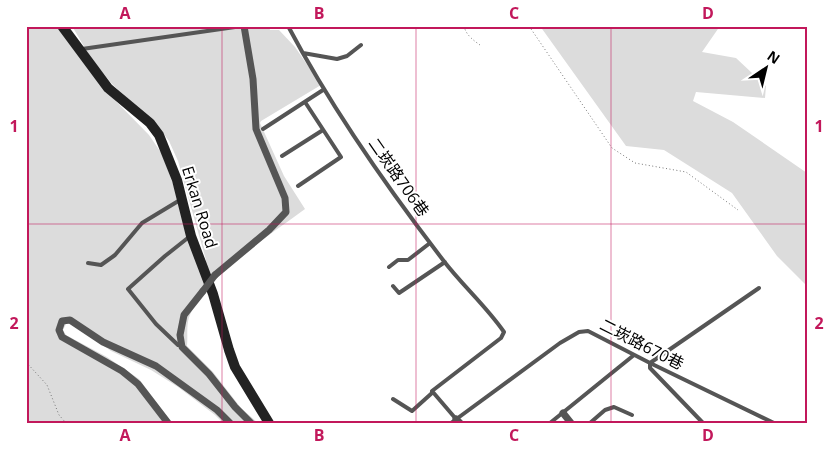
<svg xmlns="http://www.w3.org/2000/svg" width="833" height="449" viewBox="0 0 833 449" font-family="'Open Sans','Noto Sans TC',sans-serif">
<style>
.green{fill:#dcdcdc}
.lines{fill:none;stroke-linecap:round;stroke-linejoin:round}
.path{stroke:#777;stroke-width:1;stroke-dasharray:1 2.5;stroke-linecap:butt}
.lane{stroke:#555;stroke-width:4}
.street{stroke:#555;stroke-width:7}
.secondary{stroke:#222;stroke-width:10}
.street-bridge{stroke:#555;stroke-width:7}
.grid{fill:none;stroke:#c2185b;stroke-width:1;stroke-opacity:0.55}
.labels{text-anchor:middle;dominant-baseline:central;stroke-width:4;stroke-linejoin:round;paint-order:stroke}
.street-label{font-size:16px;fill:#000;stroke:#fff}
.neatline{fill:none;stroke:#c2185b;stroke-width:2}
.grid-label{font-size:16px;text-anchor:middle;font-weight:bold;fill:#c2185b}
</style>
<rect width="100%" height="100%" fill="#fff"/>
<path class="green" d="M26 26H55L68 39 102 87 149 135 162 154 178 198 199 271 206 260 178 161 169 141 155 123 113 85 92 60 72 26H269L270 30H279L295 47 321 85 261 121 260 123 284 176 305 209C270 235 207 275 190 315 186 323 188 337 187 346L213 372 241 408 258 423H223L215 415 178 387 151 370 111 351 72 324H66L63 330 66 335 107 357 139 379 172 423H26Z
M540 26H642L644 29 658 26H720L702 52 736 58 766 86 765 98 696 92 693 101 733 122 807 173V286L777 256 732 193 664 150 626 146Z"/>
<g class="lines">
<path class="path" d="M464 26C466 35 473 40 480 45
M529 26 612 148 635 163 686 172 738 210
M26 362 47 385 59 415 66 423"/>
<path class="lane" d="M288 26C332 109 386 186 443 260 462 285 486 306 504 332L501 338 432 391 456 419
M82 49 242 26
M303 53 337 59 347 56 361 45
M263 129 323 90
M282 156 323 130
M298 186 341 157 305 102
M88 263 101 265 115 255 142 223 180 200
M389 267 398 260H408L430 243
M393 286 399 293 445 262
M178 345 156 324 128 289 165 256 189 237
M393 399 412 411 432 393
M451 423 560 343 579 332 588 331 650 363 774 423
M550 423 634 355
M590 423 605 410 614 407 632 415
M703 423 650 368V363L759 288"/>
<path class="street" d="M215 275 269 230 286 212 285 198 256 129 253 79 244 26
M203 291 184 315 180 335 182 347 209 374 235 407 251 423
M563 413 571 423
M456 419 460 423
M168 423 138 384 122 371 62 337 59 330 62 321 70 320 103 342 156 366 217 410 230 423"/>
<path class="secondary" d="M62 26 108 88 150 123 159 135 177 180 191 236 213 294 229 350 235 367 269 423"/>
<path class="street-bridge" d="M203 291 215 275"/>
</g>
<path class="grid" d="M222 26V423M416 26V423M611 26V423M26 224H807"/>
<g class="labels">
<g class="street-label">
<text transform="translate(399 177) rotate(55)">二崁路706巷</text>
<text transform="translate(200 207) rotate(73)">Erkan Road</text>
<text transform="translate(642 344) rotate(27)">二崁路670巷</text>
</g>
</g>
<rect width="833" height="449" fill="none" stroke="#ffffff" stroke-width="55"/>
<g transform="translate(766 68) rotate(35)" stroke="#ffffff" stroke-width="4" paint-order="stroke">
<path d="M0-4L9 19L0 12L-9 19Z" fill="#000000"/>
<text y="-8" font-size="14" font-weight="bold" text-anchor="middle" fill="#000000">N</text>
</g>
<rect x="28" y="28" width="778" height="394" class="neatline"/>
<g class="grid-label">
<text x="125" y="19">A</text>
<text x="319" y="19">B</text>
<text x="514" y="19">C</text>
<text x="708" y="19">D</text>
<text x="14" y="132">1</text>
<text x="819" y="132">1</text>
<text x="14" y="329">2</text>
<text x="819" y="329">2</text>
<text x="125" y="441">A</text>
<text x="319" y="441">B</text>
<text x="514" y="441">C</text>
<text x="708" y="441">D</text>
</g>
</svg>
